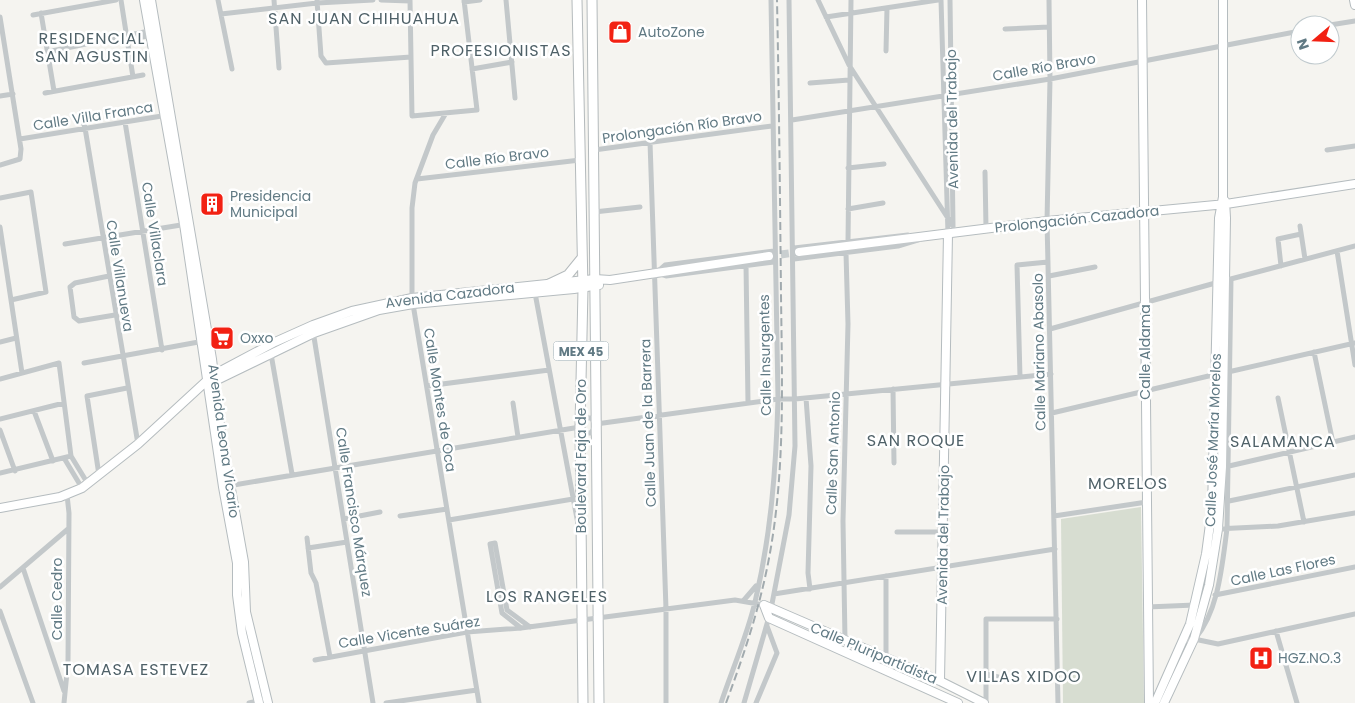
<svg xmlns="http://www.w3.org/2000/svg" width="1355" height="703" viewBox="0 0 1355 703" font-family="Poppins,sans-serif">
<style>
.green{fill:#d7ddd1}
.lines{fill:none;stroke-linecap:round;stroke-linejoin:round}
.secondary-tunnel{stroke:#c9cfd0;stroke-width:8;stroke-dasharray:8 4;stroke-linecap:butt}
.secondary-casing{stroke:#b5bcbf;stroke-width:10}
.primary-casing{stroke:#b4babc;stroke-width:11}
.street{stroke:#c3c8ca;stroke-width:5}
.secondary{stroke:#fff;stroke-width:8}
.primary{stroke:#fff;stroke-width:9}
.rail{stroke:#a1aaae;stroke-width:2;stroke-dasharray:8 4;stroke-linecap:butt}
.labels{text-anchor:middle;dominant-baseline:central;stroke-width:5;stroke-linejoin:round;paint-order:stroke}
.shield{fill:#fff;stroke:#90a2a9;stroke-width:1}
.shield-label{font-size:12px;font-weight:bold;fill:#617a84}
.poi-label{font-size:14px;fill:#617a84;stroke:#fff;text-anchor:start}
.street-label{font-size:14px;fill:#617a84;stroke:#fff}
.quarter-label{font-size:16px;letter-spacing:1px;fill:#4f6168;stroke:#fff}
</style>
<rect width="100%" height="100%" fill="#f5f4f0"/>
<path class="green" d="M1141 507 1144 703H1063L1061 519Z"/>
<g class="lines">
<path class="secondary-tunnel" d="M769 256 799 252"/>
<g class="secondary-casing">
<path id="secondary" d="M144 0 184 224 223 487 237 563V595L242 633 259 703
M151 0 212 359 221 433 244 562 246 612 268 703
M1142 0 1149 703
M1354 0 1355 5
M799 252 1047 221 1226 204 1355 184
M211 383 314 333 379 310 413 304 574 289 599 285
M0 508 60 497 82 488 138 444 213 375 275 342 313 325 352 311 412 298 595 279 610 280 769 256
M764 605 940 681 984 703
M764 605 769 618 958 703
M940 681 948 234
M1155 703 1190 624 1206 554 1212 509 1219 218 1223 197V0
M1164 703 1194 639 1209 585 1218 529 1222 467 1226 218 1225 201"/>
</g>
<g class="primary-casing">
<path id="primary" d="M577 0 583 289 580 427 583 703
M592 0 599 703
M549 284 568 275 581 259"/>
</g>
<path class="street" d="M121 0 133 77
M218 0 232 69
M274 0 279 68
M381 0 410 1
M410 0 412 116 477 110 464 0
M506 0 515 98
M818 0 849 65 953 226
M941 0 948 234
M950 0 953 225
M1049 0 1050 79 1047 221 1058 703
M317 1 321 56 326 63 411 57
M464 2 480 0
M41 13 54 91
M221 14 317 3 373 0
M33 15 116 0
M0 17 21 149 20 159 0 165
M826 17 938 0
M1330 25 1355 21
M1005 29 1049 27
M124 39 150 36
M886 51 887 8
M47 52 149 31
M472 69 512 62
M810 83 849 80
M45 93 143 75
M0 96 13 94
M80 113 85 128 138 444
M446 113 433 135 415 183 412 208V298L479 703
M792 120 1050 79 1300 31
M125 122 162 350
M20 139 168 115
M650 142 666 609V703
M594 150 772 126
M1327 150 1355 146
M848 168 884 164
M985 172 986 228
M417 179 580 160
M0 198 31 192 46 292 11 300
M848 209 883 203
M594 212 640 207
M1300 226 1305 259
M0 227 22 373
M848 241 851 0
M65 244 187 224
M794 248 908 235
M1337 251 1355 365
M846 253 848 324 843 521 845 640 849 653
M794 259 898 246 921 239
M746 265 748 403
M1281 266 1278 239 1301 234
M656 273 665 265 774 251
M660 274 666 276 774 262
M109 276 75 283 70 287 74 317 79 321 115 315
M1049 276 1095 267
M1227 280 1355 246
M535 293 578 524
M1050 329 1219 282
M313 331 373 703
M0 342 16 338
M1314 352 1333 443
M271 354 292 474
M84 363 204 341
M1228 372 1355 343
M1020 377 1017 265 1048 262
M0 379 59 363 71 456 88 484
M427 386 549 370
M893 389 894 463
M806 398 811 466 808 573 810 589
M1278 398 1304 522
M513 403 518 437
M34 411 53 461
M1052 413 1217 374
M0 419 64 403
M596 424 778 399H795L1051 374
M581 425 586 418H591L596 424
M581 428 587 433H591L595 427
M0 430 15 471
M64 458 82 488
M1229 466 1355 437
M0 473 71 456
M99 475 87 396 127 388
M228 486 580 427
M1229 501 1355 475
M400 516 447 509
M1054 516 1147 502
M344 519 380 512
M449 520 573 499
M1216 529 1278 526 1355 513
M897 532H943
M307 538 311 573 316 583 330 657
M308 548 347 542
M23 568 64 691
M0 587 68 529
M774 594 1055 549
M1215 595 1355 567
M744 600 756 586
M1147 607 1195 605
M771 609 789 515 795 446 789 0
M0 611 33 703
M521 628 502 613 490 544 495 543 507 610 530 627
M1276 631 1297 703
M1195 639C1219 610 1222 565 1227 529L1231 279
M1183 641 1194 639 1218 644 1355 614
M886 658V576
M315 660 467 632 521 628 735 600 764 605
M986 674 1014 681
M64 703 68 662 69 513 67 495
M249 703 261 700
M386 703 477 690
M721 703C732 670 747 636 755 602 771 535 776 468 778 399L771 0
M744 703 769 617
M756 703 777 653 767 626
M986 703V619H1057"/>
<use href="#secondary" class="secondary"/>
<use href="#primary" class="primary"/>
<path class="rail" d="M726 703C745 652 762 601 771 547 785 464 782 379 781 295 780 196 779 98 777 0"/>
</g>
<defs>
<g id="shop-square" transform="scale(1.25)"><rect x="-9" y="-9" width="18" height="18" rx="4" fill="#f22113" stroke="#fff"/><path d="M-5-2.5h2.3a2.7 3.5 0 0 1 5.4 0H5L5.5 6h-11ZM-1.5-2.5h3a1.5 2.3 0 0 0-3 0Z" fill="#fff"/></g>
<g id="building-square" transform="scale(1.25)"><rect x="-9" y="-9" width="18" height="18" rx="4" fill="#f22113" stroke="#fff"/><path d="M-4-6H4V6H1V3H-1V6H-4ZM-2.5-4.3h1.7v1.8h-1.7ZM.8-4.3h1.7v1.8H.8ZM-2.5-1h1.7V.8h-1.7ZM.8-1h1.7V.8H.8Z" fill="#fff"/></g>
<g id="supermarket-square" transform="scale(1.25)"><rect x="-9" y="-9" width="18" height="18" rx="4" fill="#f22113" stroke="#fff"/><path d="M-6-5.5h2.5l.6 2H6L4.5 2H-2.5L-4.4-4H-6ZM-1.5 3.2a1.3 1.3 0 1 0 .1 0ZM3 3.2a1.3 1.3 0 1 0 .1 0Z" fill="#fff"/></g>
<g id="hospital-square" transform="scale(1.25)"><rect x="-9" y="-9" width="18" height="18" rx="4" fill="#f22113" stroke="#fff"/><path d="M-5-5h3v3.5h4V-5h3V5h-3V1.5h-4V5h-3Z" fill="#fff"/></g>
</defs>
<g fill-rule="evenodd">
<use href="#shop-square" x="620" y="32"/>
<use href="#building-square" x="212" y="204"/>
<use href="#supermarket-square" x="222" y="338"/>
<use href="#hospital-square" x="1261" y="658"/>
</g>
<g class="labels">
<rect class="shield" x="553.5" y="341.5" width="55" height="19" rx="4"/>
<g class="shield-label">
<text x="581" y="351">MEX 45</text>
</g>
<g class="poi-label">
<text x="638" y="32">AutoZone</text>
<text x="230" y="196">Presidencia<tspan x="230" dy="16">Municipal</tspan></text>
<text x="240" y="338">Oxxo</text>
<text x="1278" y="658">HGZ.NO.3</text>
</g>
<g class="street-label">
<text transform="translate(1044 67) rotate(-10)">Calle Río Bravo</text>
<text transform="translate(93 116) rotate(-9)">Calle Villa Franca</text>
<text transform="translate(952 119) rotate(-91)">Avenida del Trabajo</text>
<text transform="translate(682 127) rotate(-8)">Prolongación Río Bravo</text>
<text transform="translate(497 158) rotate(-7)">Calle Río Bravo</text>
<text transform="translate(1077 219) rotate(-6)">Prolongación Cazadora</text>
<text transform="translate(155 234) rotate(81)">Calle Villaclara</text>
<text transform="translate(120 276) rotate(81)">Calle Villanueva</text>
<text transform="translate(450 295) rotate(-7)">Avenida Cazadora</text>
<text transform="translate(1039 352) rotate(-91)">Calle Mariano Abasolo</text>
<text transform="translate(1145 352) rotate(-90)">Calle Aldama</text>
<text transform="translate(765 355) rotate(-91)">Calle Insurgentes</text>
<text transform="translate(440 400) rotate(81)">Calle Montes de Oca</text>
<text transform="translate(648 423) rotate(-92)">Calle Juan de la Barrera</text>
<text transform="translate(1213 440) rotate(-88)">Calle José María Morelos</text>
<text transform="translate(224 441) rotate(82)">Avenida Leona Vicario</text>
<text transform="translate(833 453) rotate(-88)">Calle San Antonio</text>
<text transform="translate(581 456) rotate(-90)">Boulevard Faja de Oro</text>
<text transform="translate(354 512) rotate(81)">Calle Francisco Márquez</text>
<text transform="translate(943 535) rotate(-89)">Avenida del Trabajo</text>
<text transform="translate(1283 570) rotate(-12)">Calle Las Flores</text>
<text transform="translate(57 599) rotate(-90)">Calle Cedro</text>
<text transform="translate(409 632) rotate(-9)">Calle Vicente Suárez</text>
<text transform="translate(874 653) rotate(23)">Calle Pluripartidista</text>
</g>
<g class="quarter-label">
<text x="364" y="18">SAN JUAN CHIHUAHUA</text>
<text x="92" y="38">RESIDENCIAL<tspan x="92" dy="18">SAN AGUSTIN</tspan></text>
<text x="501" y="50">PROFESIONISTAS</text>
<text x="916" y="440">SAN ROQUE</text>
<text x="1283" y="441">SALAMANCA</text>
<text x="1128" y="483">MORELOS</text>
<text x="547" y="596">LOS RANGELES</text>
<text x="136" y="669">TOMASA ESTEVEZ</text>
<text x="1024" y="676">VILLAS XIDOO</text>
</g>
</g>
<g transform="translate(1315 40) rotate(251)"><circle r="24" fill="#ffffff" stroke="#c0cace"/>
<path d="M0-4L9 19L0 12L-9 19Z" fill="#f22113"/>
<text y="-8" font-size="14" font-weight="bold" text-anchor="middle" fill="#617a84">N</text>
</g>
</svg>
